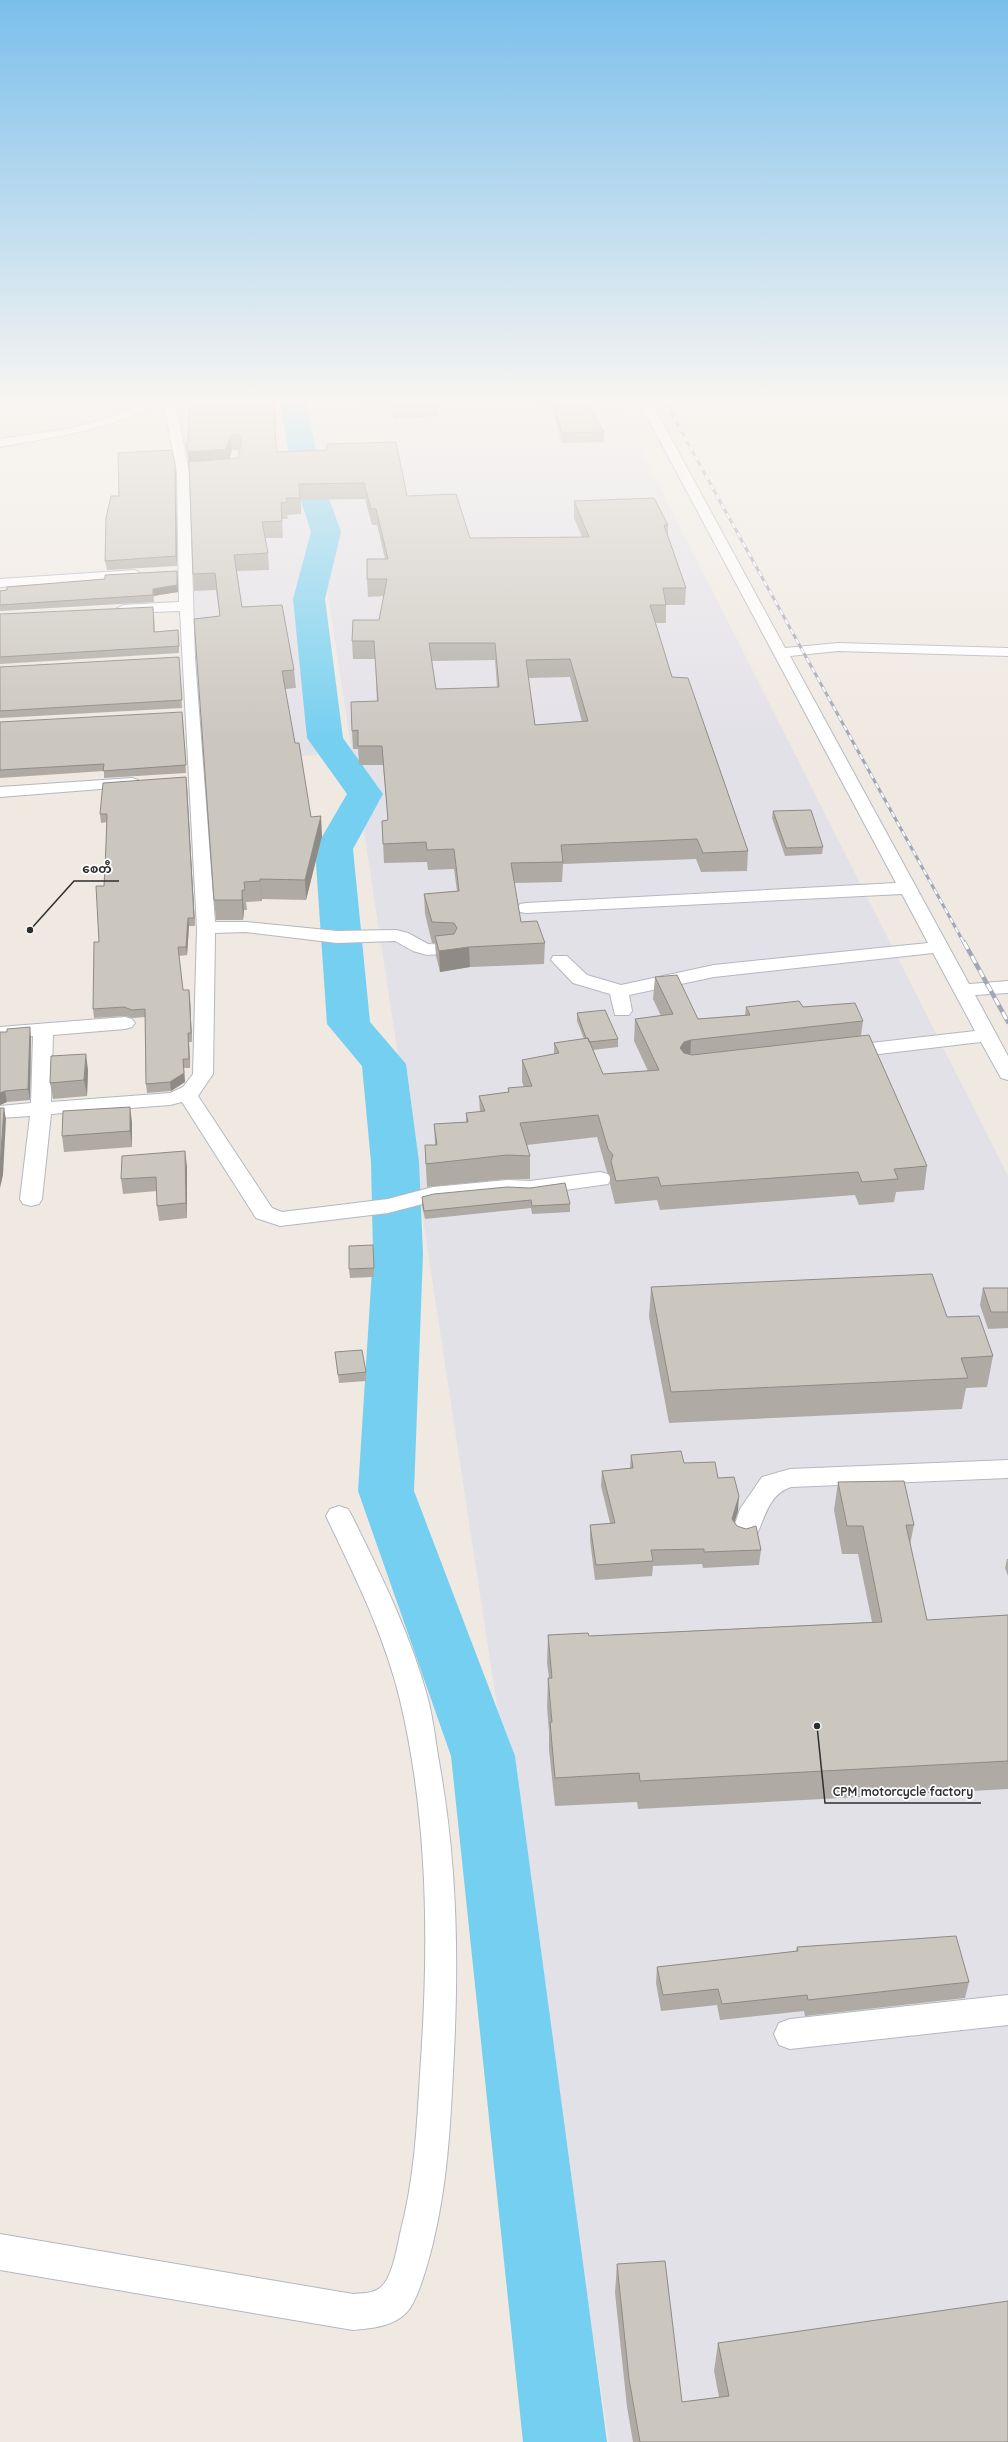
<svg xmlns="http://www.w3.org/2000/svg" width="1008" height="2442" viewBox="0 0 1008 2442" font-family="Quicksand,'Noto Sans Myanmar',sans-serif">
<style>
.industrial{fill:#e3e1e8}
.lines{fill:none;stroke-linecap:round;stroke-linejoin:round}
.river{fill:#75cff0;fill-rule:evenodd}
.minor-casing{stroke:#b4b7c1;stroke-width:2}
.tertiary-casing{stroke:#b4b7c1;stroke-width:2}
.minor{fill:#fff;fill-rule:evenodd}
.tertiary{fill:#fff;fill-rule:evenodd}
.rail-far1-casing{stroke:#a3a6b8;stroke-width:3}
.rail-casing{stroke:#a3a6b8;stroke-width:4.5}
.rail-far1{stroke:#fff;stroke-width:2;stroke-dasharray:5.5;stroke-linecap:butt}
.rail{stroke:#fff;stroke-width:3;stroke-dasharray:8;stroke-linecap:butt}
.wall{fill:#afaba4;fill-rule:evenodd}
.shaded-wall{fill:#8e8b86}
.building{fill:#cbc7bf;stroke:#8e8b86;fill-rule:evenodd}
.leader{fill:none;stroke:#2e2e2e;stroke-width:1.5}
.callout-dot{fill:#2e2e2e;stroke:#fff;stroke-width:1.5}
.callout-label{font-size:12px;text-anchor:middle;font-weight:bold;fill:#2e2e2e;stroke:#fff;stroke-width:3.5;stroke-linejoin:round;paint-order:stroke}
</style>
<rect width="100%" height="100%" fill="#efe9e1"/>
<path class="industrial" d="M177 398H287L302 482 312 519 317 755 198 763 177 458Z
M298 398H615L1008 1176V2442H609Z"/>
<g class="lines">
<path class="river" d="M279 398H305L321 476 341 532 325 599 343 738 383 794 353 849 370 1022 406 1064 419 1162 423 1254 414 1491 515 1756 607 2442H523L451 1756 358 1491 373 1254 371 1162 362 1066 327 1024 315 849 347 794 307 738 293 599 311 532 293 476Z"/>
<g class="minor-casing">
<path id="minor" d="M150 398H165L177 409 189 473 195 658 215 922H246L337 931 396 930 408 933 428 944 454 945 456 949 454 953 427 955 413 951 395 941 337 943 246 932 215 933 213 1074 198 1096 272 1208 282 1212 388 1199 433 1187 507 1180 530 1181 600 1172 608 1174 611 1179 608 1184 530 1195 507 1194 434 1201 388 1213 280 1226 256 1218 182 1102 170 1105 51 1114 42 1199 39 1204 31 1206 23 1204 20 1199 30 1116 0 1118V1106L31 1103 33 1036 0 1039V1027L125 1017 132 1019 135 1023 132 1027 125 1029 53 1035 51 1102 170 1093 183 1087 193 1074 197 928 180 611 123 613 116 609 123 605 179 602 177 473 165 410Z
M637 398H649L785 648 838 643 1008 648V656L838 651 790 656 969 984 1008 981V993L975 995 1008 1056V1080L1001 1078 981 1042 845 1058 838 1056 835 1052 838 1048 845 1046 975 1031 933 953 714 977 629 995 632 1011 629 1015H615L610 994 573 983 551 960 553 956H567L587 975 621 985 714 965 928 943 902 894 526 913 520 912 517 908 520 904 526 903 896 883Z
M135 570 142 574 140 577 0 587V579Z
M132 778 138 780 140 783 138 786 0 797V787Z
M1008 1460V1478L791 1487C767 1495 765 1520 754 1540L745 1543 736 1540 732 1533 740 1509 762 1477 790 1469Z
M339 1506 348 1509 352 1516C381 1575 411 1635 428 1699 433 1718 435 1737 438 1756 458 1863 459 1964 453 2072 450 2131 447 2185 433 2243 429 2259 418 2302 406 2313 392 2327 372 2328 353 2330L0 2270V2234L353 2294C362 2293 373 2294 381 2287 392 2278 397 2248 400 2234 414 2181 417 2128 420 2074 429 1950 429 1822 400 1700 385 1636 354 1575 326 1516L330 1509Z
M1008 1995V2025L790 2049 779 2045 774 2034 779 2023 790 2019Z"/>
</g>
<g class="tertiary-casing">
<path id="tertiary" d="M145 398H158C136 427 36 440 0 447V439C47 431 106 428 145 398Z"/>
</g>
<use href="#minor" class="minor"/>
<use href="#tertiary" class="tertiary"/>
<g class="rail-far1-casing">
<path id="rail-far1" d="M663 398 964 943"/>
</g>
<g class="rail-casing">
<path id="rail" d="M964 942 1008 1022"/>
</g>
<use href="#rail-far1" class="rail-far1"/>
<use href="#rail" class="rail"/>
</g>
<path class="wall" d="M190 398 276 411 277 426H274L277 452 407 496 470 538 582 537 574 518V501L668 525V537L686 588 685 605H666V623H655L672 677 748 851 747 871 701 872 696 859 563 864 562 882 514 883 521 922 545 943 544 964 470 967 440 972 436 956 435 943H432L425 914 424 894 457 891 454 869 428 870 427 862 384 863 382 821 388 820 383 765H359L358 749H353L352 731 377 701 375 659H353L352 641 379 620 384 596 368 597 367 579 385 559 377 525H372L365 499 301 500V514L287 515 288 519H282L283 538H265L268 553 269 570 237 571 242 607 294 670 296 688 285 689 295 743 311 817 322 836 306 900 262 899V901L246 902 247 910H244L243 920H216L214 900 220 616 216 590 194 591 193 574 189 467 186 443H188ZM232 450H240L238 458H230ZM495 660 497 687 436 689 432 661ZM570 677 582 722 535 725 528 678Z
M357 398H435L438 406 439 416 394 419 390 406 361 407Z
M528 398H584L604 432V442L562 443 551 405 532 406Z
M176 473 177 566 107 570 105 561 119 496Z
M177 571 178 592 153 596 154 602 0 611V591Z
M0 614H154L155 632 179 637V653L0 664Z
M179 657 182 708 0 718V667Z
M183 720 186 773 104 778V771L0 778V722Z
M186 777 195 926H189L187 955 179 956 183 990H189L190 998 192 1042H189L190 1068H184L185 1082 171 1091 147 1093 146 1084 145 1017 133 1018 125 1016 94 1018 93 1009 99 942 104 886 106 845 107 822 101 823 100 814Z
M773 811 823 847 822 854 785 856 772 818Z
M655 977 698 1019 745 1015 746 1007H803L863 1021 861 1036 927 1166 924 1190 896 1192 894 1202 859 1205 855 1195 660 1210 657 1200 615 1204 610 1184V1176L607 1172 597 1137 527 1145 530 1156V1179H507L427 1187 426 1168 425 1145H435L434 1124 466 1122V1113L480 1112 479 1096 508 1092V1088L524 1087 522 1082V1060L554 1054V1043L584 1039 577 1021V1013L618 1039V1047L593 1050 603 1074 648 1071 634 1041 635 1019 661 1016 653 999Z
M0 1032 31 1038 30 1100 7 1102 0 1105Z
M88 1070 87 1096 53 1099 50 1083Z
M132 1122V1147L64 1152 62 1136Z
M187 1166V1218L159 1221 157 1206V1191L123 1194 121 1179Z
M507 1187 570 1204V1212L532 1214 531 1208 425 1219 422 1206V1197Z
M373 1245 374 1277 350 1278 349 1269Z
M651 1287 947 1317 993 1356 987 1387 966 1388 962 1409 669 1423 649 1317Z
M983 1288H1008V1328L988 1329 980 1305Z
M335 1352 366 1372V1381L339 1383Z
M631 1455 684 1463 718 1478 738 1511 734 1522 737 1526 761 1550 759 1565 703 1568 702 1564 653 1566 652 1576 595 1580 590 1540V1525L610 1523 601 1486 602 1471 630 1468Z
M838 1482 914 1525 910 1545 927 1620 1008 1615V1789L638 1809 637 1802 555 1806 549 1750V1732L547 1707 548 1678H549L547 1663 548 1635 589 1636 872 1622 858 1554H842L834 1510Z
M1007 1559H1008V1576L1005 1568Z
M797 1947 969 1982 965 1998 805 2016 804 2011 720 2020 717 2005 661 2011 656 1983 657 1967 796 1951Z
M617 2264 682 2402 719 2397 714 2371 718 2343 1008 2442H633L627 2407 615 2293Z"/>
<path class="shaded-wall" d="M231 435 232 450 228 465 189 467 188 452Z
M175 464 176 473 177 566 176 556Z
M177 571 178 592 153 596 154 602 153 589Z
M186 777 187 785 195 926 194 918Z
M321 816 322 836 306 900 305 880Z
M260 879 262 899V901L260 881Z
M242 890 244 910 243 920 242 900Z
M188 918 189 926 187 955 186 947Z
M469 947 470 967 440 972 439 951Z
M189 990 190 998 192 1042 191 1033Z
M30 1027 31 1038 30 1100 28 1089Z
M188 1033 189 1042 190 1068 189 1059Z
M691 1040 690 1063 680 1048 684 1042Z
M86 1054 88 1070 87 1096 84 1080Z
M183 1059 185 1082 171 1091 170 1082Z
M5 1091 7 1102 0 1105V1093Z
M130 1107 132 1122V1147L130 1131Z
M4 1108 6 1119 3 1175 0 1188V1167Z
M185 1151 187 1166V1218L186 1203Z
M739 1496 738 1511 731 1534 732 1519Z"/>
<path class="building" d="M190 398H274L276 411H273L277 452 327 450V444L396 442 407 496 456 494 470 538 589 537 574 501 654 498 668 525H664L686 588H663L666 605H650L672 677 688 678 748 851 703 853 697 839 561 845 563 862 511 863 521 922 537 921 545 943 469 947 439 951 435 936 454 934 457 928 454 923 432 922 424 894 459 891 454 849 427 850 426 842 383 844 382 821 388 820 382 746H358V730L352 731 351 702 378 701 374 641H352L353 620H379L387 579H367V559H388L376 509H371L364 483 299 484 300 498H286L287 502 281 503 282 521 262 522 268 553 234 555 242 607 282 605 294 670 282 671 295 743H299L311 817 321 816 305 880 260 879V881L244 882 245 890H242V900H214L194 619 220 616 215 573 193 574 189 462 238 458 242 440 239 435H231L226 449 188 452 186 443H188ZM429 643H495L499 687 436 689ZM570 659 588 721 535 725 526 660Z
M390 398H435L438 406 394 409Z
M552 398H584L604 432 562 433Z
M172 450 175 464 176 556 105 561 106 518 111 496H119L118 453Z
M177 571V585L153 589V595L0 605V591L7 590V587L105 579V575Z
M153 607 154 632 178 630 179 646 0 657V614Z
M179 657 182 700 0 711V667Z
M182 712 186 765 103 771 104 764 0 770V722Z
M186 777 194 918H188L186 947H178L183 990H189L191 1033H188L189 1059H183L184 1073 170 1082 146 1084 145 1009 132 1010 124 1007 93 1009 94 942H99L96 886H104L106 845 107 814H100L103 783Z
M811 810 823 847 786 848 773 811Z
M677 975 698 1019 750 1015 746 1007 799 1001 803 1007 855 1003 863 1021 691 1040 684 1042 680 1048 684 1053 692 1055 869 1035 927 1166 894 1169 898 1179 862 1182 858 1172 661 1186 658 1177 616 1181 611 1161 613 1155 608 1149 598 1115 520 1123 530 1156 507 1155 426 1164 425 1145H437L434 1124 468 1122 466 1113 485 1111 479 1096 509 1092 508 1088 532 1086 522 1060 559 1053 554 1043 588 1038 603 1074 659 1070 635 1019 673 1014 655 977Z
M605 1010 618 1039 589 1042 588 1038H586L577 1013Z
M30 1027 28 1089 5 1091 0 1093V1032H7V1029Z
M86 1054 84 1080 50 1083 51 1056Z
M130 1107V1131L62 1136 63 1111Z
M0 1108H4L0 1167Z
M185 1151 186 1203 157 1206 156 1177 121 1179 122 1156Z
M565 1183 570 1204 532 1206 531 1200 424 1211 422 1197 434 1194 507 1187 530 1188Z
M373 1245 374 1268 349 1269V1246Z
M932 1274 947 1317 979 1316 993 1356 961 1358 968 1378 671 1392 651 1287Z
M983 1288H1008V1312H991Z
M362 1350 366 1372 338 1375 335 1352Z
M681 1451 684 1463 715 1462 718 1478 734 1477 739 1496 732 1519 737 1526 746 1529 756 1526 761 1550 704 1552V1549L651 1550 653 1561 596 1565 590 1525 615 1523 602 1471 633 1468 631 1455Z
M904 1481 914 1525H906L927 1620 1008 1615V1761L640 1781 639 1773 555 1778 550 1722H552L548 1678H552L548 1635 588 1633 589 1636 882 1622 863 1526H847L838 1482Z
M956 1936 969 1982 808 2000 807 1995 722 2004 718 1989 663 1995 657 1967 798 1951 797 1947Z
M665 2261 682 2402 729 2396 718 2343 1008 2301V2442H640L629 2379 617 2264Z"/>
<linearGradient id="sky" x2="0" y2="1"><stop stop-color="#7abfeb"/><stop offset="0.54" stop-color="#f8f5f2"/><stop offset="1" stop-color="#f8f5f2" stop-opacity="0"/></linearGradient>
<rect width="1008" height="740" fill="url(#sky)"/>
<path class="leader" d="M30 930L74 881H119M817 1726L825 1803H981"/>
<g class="callout-dot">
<circle cx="30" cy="930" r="4"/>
<circle cx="817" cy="1726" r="4"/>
</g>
<g class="callout-label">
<text x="97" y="873">စေတီ</text>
<text x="903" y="1796">CPM motorcycle factory</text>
</g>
</svg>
